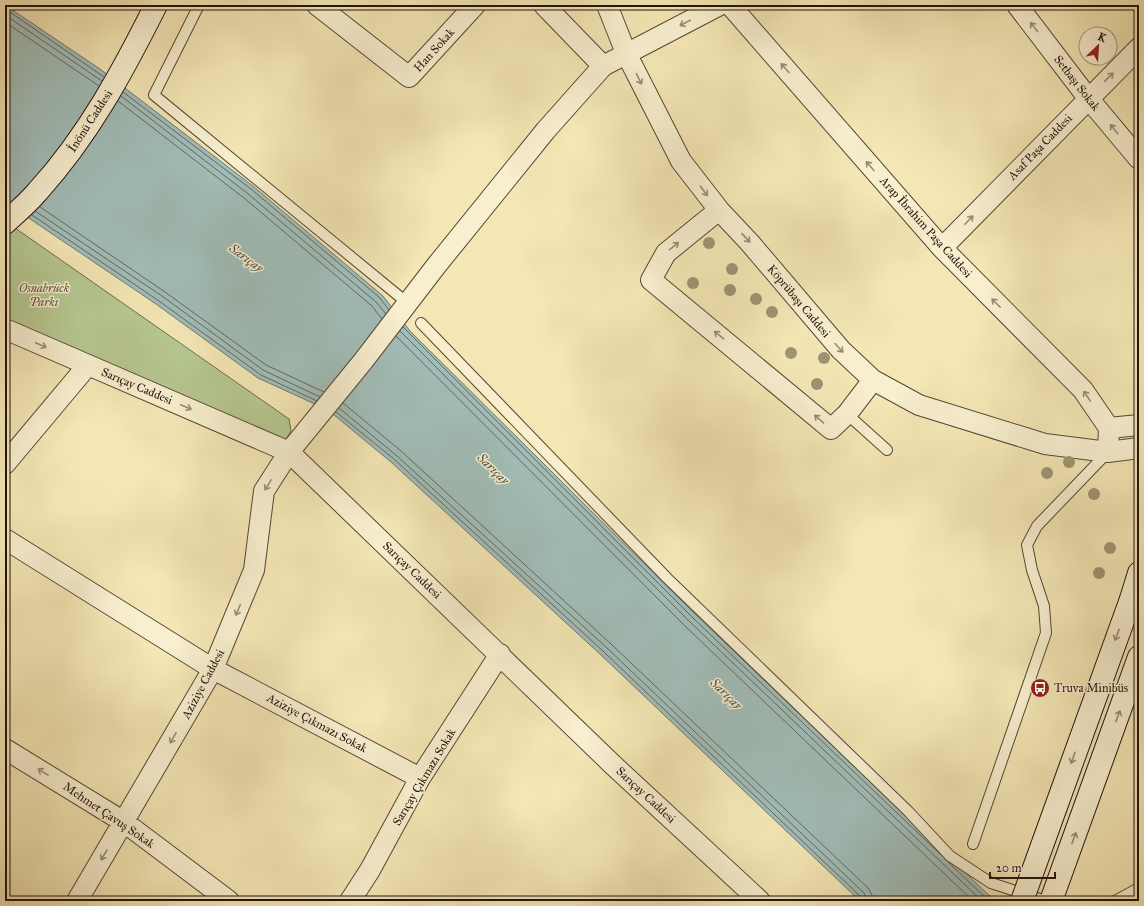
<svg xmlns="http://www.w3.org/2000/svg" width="1144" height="906" viewBox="0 0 1144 906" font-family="'IM FELL Great Primer',serif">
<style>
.green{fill:#b6c791;stroke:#6c6c4e}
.water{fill:#a1bdb8;stroke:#6e7973}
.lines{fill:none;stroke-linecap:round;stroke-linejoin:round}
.shore{stroke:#616862;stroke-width:1}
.lane-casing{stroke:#564736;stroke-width:12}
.street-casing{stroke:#564736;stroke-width:22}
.secondary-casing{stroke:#21120c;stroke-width:24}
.lane{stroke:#f8efcf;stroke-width:10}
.street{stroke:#f8efcf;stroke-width:20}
.secondary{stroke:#f8efcf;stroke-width:22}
.secondary-bridge-casing{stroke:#21120c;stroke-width:24;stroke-linecap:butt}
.secondary-bridge{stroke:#f8efcf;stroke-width:22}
.tree{fill:#9d9472}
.oneway{stroke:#978c77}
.labels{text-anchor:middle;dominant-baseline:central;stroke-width:3;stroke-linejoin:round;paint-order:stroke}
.street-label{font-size:12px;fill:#21120c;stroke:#f8efcf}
.park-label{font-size:12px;font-style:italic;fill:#55513b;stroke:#f8efcf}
.poi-label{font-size:12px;fill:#21120c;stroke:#f8efcf;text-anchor:start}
.water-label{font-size:13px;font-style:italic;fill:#4e4e48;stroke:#f8efcf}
</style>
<rect width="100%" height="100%" fill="#f4e7b5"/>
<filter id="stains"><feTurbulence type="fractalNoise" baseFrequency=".005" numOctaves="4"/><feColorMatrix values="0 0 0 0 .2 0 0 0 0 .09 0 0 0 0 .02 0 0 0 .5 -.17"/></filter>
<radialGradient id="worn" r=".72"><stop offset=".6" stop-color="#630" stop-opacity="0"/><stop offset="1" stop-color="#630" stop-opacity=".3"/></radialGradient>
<path class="green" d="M5 221 289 419 291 431 283 445 5 319Z"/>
<path class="water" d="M5 5 100 69 253 186 383 296 410 331 696 615 995 901H860L601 655 391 462 328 410 258 378 156 304 5 202Z"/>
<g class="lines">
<path class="shore" d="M5 5 7 10 104 77
M5 15 102 81
M5 22 99 86
M123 92 251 189 380 298 389 310
M121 96 247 193 376 302 386 314
M118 101 244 198 372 306 382 319
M40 207 165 292 266 365 324 392
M35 211 162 296 263 370 320 397
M32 215 159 301 261 375 317 401
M403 327 693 618 941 855
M400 331 690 622 982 901
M396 336 685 626 973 901
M343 403 401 451 611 644 868 888 872 895 873 901
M339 408 397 456 607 648 864 893 867 901
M336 412 394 459 604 652 860 896 862 901
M948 862 989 901"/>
<g class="lane-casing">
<path id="lane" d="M199 5 154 95 405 301
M421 323 667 578 908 811 950 856 991 883 1046 901
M847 414 887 450
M973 844 1046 633 1044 606 1032 570 1027 545 1037 526 1108 452
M1115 901 1139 888"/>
</g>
<g class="street-casing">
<path id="street" d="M317 5 409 77 475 5
M544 5 603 66
M607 5 626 53 681 161 719 210 750 243 841 350 873 380 919 405 1045 444 1108 452 1139 448
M730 5 942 248 1083 390 1109 428 1108 452
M1017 5 1088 98 1139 159
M719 210 666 253 651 280 831 429 847 414 873 380
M942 248 1139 48
M5 329 289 452 612 764 760 901
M1109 428 1139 425
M5 464 88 365
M5 539 213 669 420 778
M5 749 124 822 229 901
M77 901 213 669 254 570 264 491 289 452 364 360 436 266 546 130 603 66 720 5
M350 901 370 870 420 778 500 654"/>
</g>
<g class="secondary-casing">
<path id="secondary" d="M5 223C16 213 28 203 38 191 88 136 123 71 156 5
M1131 599 1139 573
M1051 901 1139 657"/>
</g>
<use href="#lane" class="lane"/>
<use href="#street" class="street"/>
<use href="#secondary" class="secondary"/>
<g class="secondary-bridge-casing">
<path id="secondary-bridge" d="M1022 901 1131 599"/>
</g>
<use href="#secondary-bridge" class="secondary-bridge"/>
</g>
<g class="tree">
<circle cx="709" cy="243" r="6"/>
<circle cx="732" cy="269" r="6"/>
<circle cx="693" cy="283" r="6"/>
<circle cx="730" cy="290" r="6"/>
<circle cx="756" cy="299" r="6"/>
<circle cx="772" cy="312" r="6"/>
<circle cx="791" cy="353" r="6"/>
<circle cx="824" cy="358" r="6"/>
<circle cx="817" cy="384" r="6"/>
<circle cx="1069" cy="462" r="6"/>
<circle cx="1047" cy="473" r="6"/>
<circle cx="1094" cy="494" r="6"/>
<circle cx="1110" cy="548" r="6"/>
<circle cx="1099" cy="573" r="6"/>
</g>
<defs><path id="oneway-shaft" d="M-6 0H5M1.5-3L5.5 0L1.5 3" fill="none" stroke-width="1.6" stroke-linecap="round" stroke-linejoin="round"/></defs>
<g class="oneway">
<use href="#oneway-shaft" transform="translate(685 23) rotate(153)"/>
<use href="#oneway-shaft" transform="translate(1034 27) rotate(-128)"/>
<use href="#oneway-shaft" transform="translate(785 68) rotate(-131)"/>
<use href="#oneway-shaft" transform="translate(1109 77) rotate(-44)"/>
<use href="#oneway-shaft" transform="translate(639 79) rotate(63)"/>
<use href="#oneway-shaft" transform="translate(1114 129) rotate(-129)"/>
<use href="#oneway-shaft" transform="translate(870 166) rotate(-131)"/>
<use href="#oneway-shaft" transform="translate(704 191) rotate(53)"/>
<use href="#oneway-shaft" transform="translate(969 220) rotate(-46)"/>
<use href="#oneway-shaft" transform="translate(746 238) rotate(47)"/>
<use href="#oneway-shaft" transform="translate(674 246) rotate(-39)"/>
<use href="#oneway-shaft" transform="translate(996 303) rotate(-135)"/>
<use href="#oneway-shaft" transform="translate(719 335) rotate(-141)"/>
<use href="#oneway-shaft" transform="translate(41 345) rotate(23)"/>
<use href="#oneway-shaft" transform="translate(839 348) rotate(48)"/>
<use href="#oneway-shaft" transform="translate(1087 396) rotate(-124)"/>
<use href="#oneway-shaft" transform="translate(186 407) rotate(23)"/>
<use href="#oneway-shaft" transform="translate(819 419) rotate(-139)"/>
<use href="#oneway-shaft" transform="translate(268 485) rotate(122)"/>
<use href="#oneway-shaft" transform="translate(238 610) rotate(113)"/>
<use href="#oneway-shaft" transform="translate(1117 635) rotate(110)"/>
<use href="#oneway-shaft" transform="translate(1118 716) rotate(-70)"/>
<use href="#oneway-shaft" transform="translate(173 738) rotate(120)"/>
<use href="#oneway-shaft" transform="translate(1073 758) rotate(110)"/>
<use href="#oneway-shaft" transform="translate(43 772) rotate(-148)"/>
<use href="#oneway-shaft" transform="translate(1074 838) rotate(-70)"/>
<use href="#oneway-shaft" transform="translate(104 855) rotate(121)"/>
</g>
<defs>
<g id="bus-disc" transform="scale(1)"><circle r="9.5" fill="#8f2418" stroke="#f8efcf"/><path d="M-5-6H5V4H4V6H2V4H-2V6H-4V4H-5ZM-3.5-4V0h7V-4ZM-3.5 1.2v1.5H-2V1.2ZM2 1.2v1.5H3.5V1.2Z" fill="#fff"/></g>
</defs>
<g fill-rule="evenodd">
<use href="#bus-disc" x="1040" y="688"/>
</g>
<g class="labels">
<g class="street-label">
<text transform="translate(434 50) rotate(-48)">Han Sokak</text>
<text transform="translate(1077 83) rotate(52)">Setbaşı Sokak</text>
<text transform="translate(90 121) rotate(-57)">İnönü Caddesi</text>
<text transform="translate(1040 147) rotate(-46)">Asaf Paşa Caddesi</text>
<text transform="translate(926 227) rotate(48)">Arap İbrahim Paşa Caddesi</text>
<text transform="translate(799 301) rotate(50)">Köprübaşı Caddesi</text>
<text transform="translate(137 386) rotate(23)">Sarıçay Caddesi</text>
<text transform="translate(412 570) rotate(44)">Sarıçay Caddesi</text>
<text transform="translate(203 684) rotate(-62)">Aziziye Caddesi</text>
<text transform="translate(317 723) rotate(28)">Aziziye Çıkmazı Sokak</text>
<text transform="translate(424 777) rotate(-59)">Sarıçay Çıkmazı Sokak</text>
<text transform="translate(646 795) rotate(43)">Sarıçay Caddesi</text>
<text transform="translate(109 815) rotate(34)">Mehmet Çavuş Sokak</text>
</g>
<g class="park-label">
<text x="44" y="288">Osnabrück<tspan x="44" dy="14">Parkı</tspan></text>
</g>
<g class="poi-label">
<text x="1054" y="688">Truva Minibüs</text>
</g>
<g class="water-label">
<text transform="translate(246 258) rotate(36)">Sarıçay</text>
<text transform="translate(493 469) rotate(44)">Sarıçay</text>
<text transform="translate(726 694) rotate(44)">Sarıçay</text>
</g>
</g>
<rect width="1144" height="906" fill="none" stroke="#f4e7b5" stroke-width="20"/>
<rect x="6" y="6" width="1132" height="894" fill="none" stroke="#21120c" stroke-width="2"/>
<rect x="10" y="10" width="1124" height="886" fill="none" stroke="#21120c"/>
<g transform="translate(1098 46) rotate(25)"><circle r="19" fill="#f8efcf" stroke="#a29781"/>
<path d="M0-3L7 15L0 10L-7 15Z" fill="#8f2418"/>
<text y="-6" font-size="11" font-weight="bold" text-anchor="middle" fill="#21120c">K</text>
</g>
<path d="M990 872v6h65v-6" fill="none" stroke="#21120c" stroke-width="2"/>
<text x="996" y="872" font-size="12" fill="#21120c" stroke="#f8efcf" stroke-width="3" paint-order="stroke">20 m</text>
<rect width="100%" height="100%" filter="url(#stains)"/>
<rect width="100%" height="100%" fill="url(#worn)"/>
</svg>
